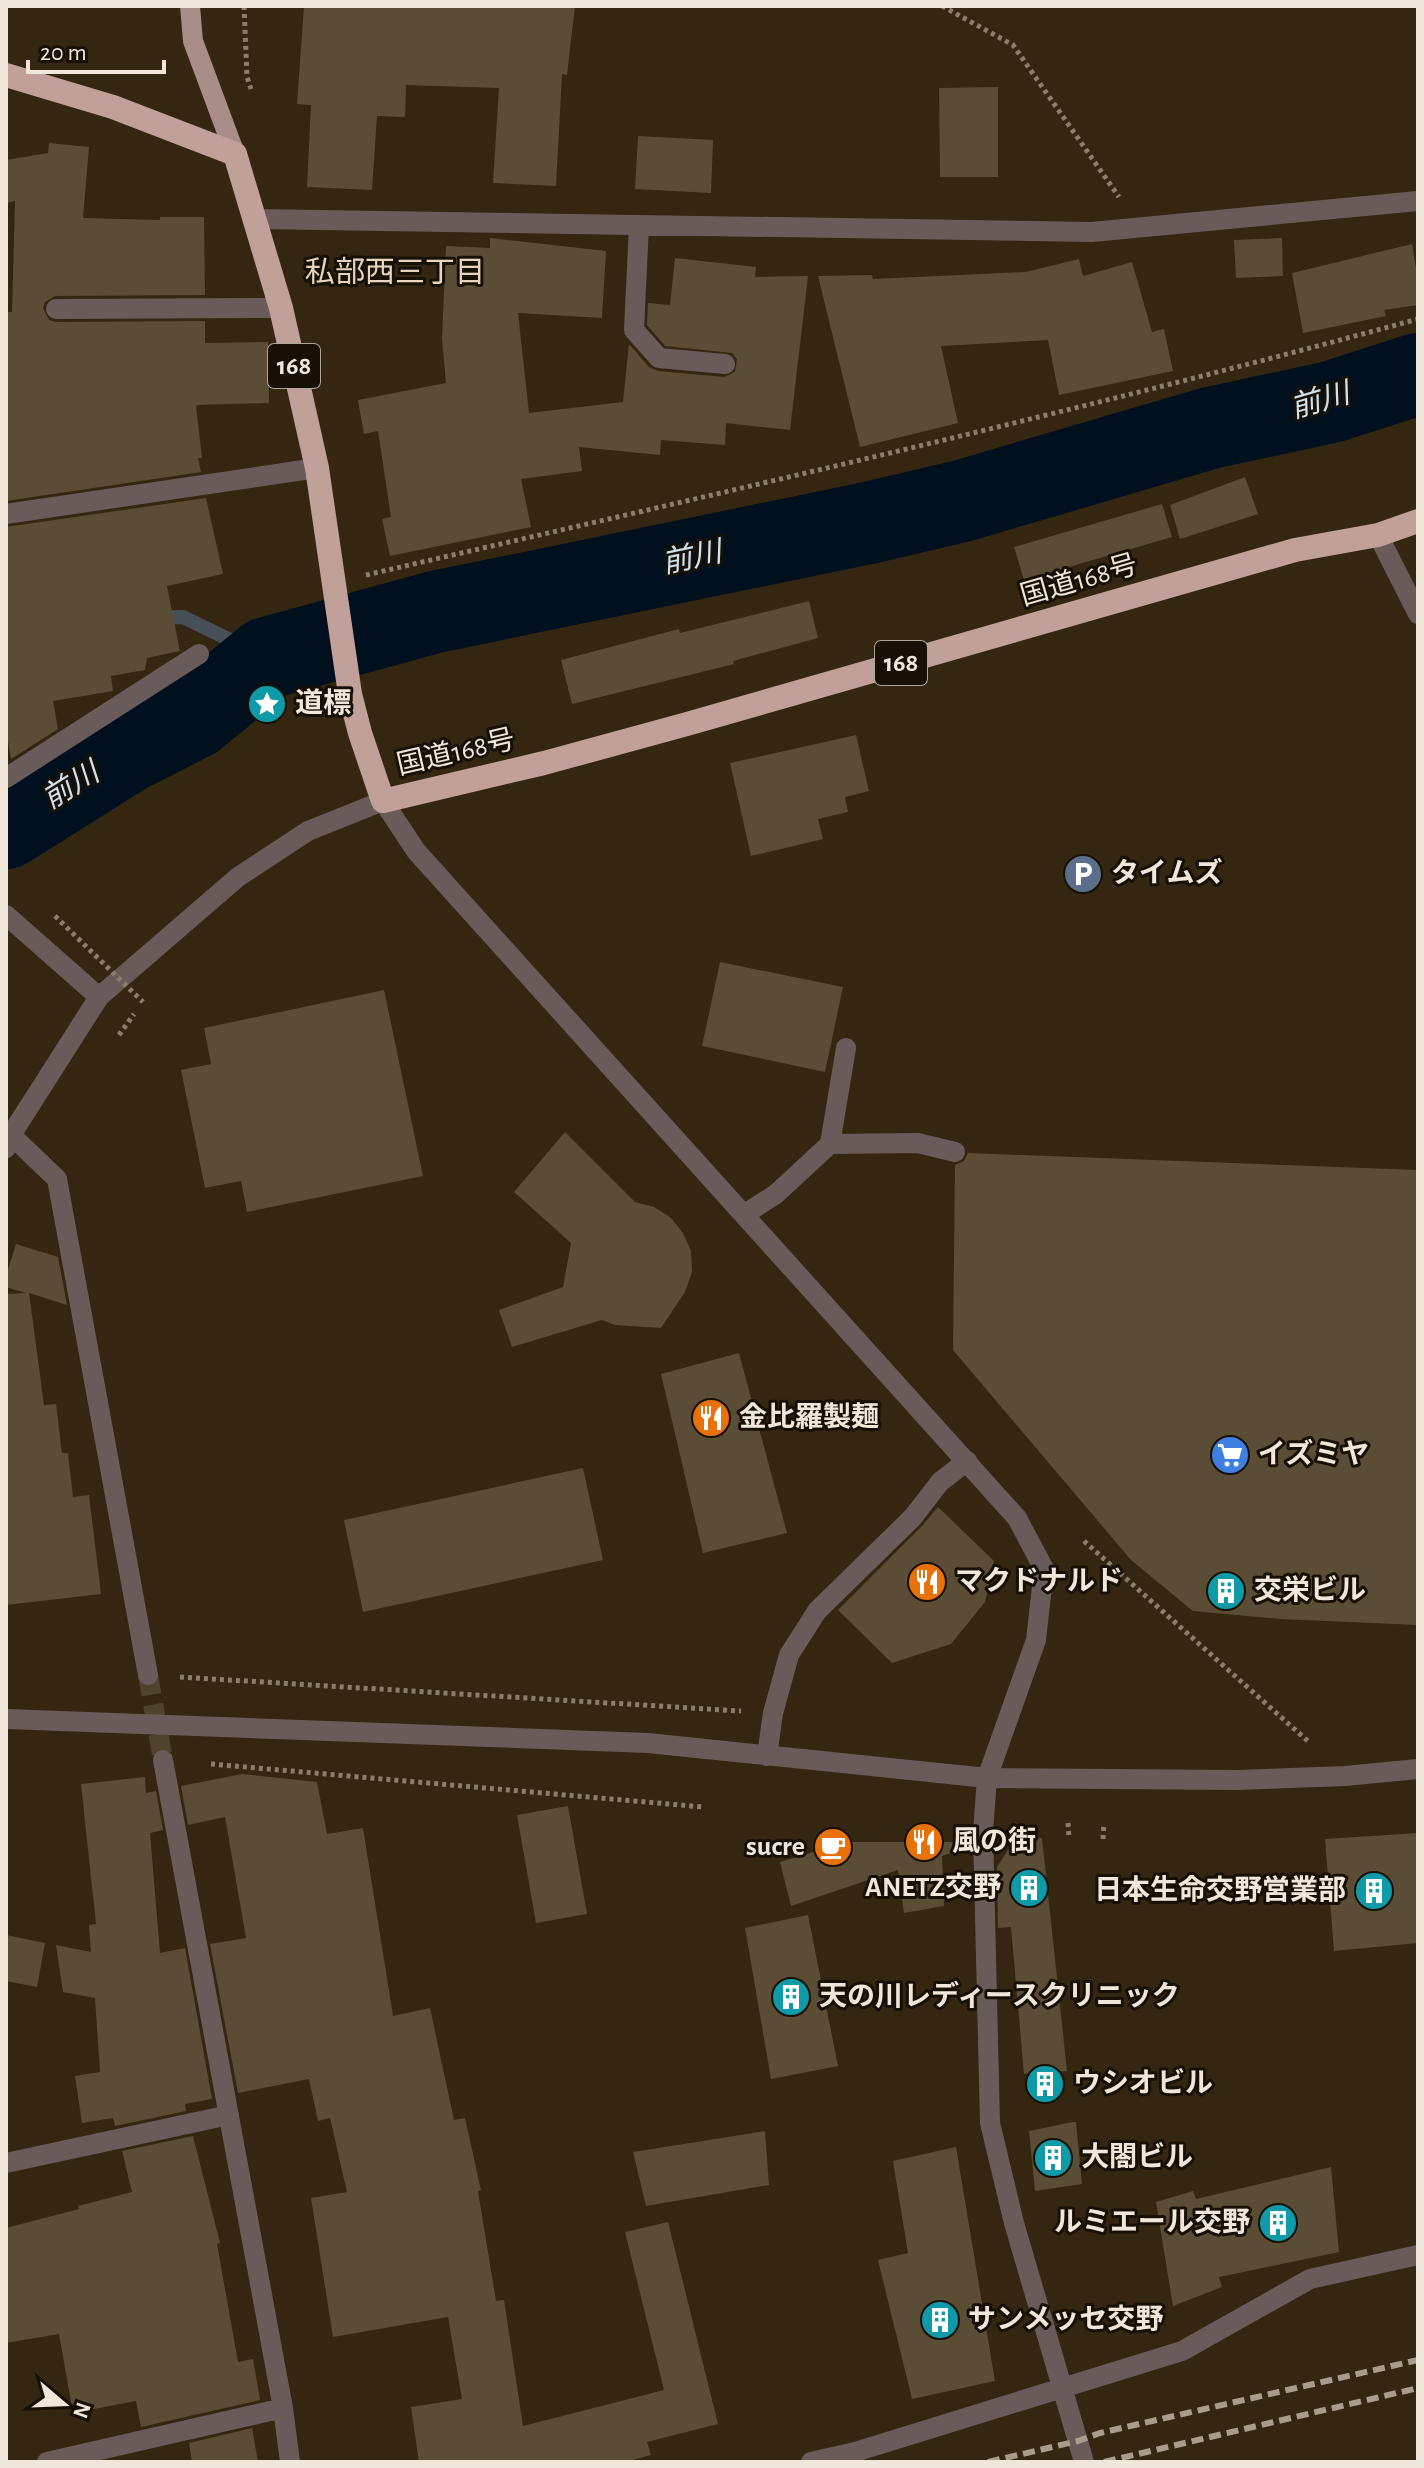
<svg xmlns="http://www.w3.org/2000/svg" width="1424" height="2468" viewBox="0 0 1424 2468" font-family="'Alegreya Sans','Noto Sans JP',sans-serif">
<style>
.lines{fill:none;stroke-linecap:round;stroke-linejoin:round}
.stream{stroke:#485057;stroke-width:14}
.river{stroke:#00101f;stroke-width:82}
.building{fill:#5b4c35}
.minor-tunnel{stroke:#50432e;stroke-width:20;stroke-dasharray:20 10;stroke-linecap:butt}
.path{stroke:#8a7e6c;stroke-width:5;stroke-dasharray:4 4;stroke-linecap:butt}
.minor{stroke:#695b59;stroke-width:20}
.major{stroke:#a88d88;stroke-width:20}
.highway{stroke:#c1a09a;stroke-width:24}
.rail{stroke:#a89d8c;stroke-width:6;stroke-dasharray:12 6;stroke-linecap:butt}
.path-bridge{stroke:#8a7e6c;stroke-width:5;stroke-dasharray:4 4;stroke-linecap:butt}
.minor-bridge{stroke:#695b59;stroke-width:20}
.labels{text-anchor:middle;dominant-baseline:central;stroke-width:6;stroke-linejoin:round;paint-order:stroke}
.shield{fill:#171007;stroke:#afa69a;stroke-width:2}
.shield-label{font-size:26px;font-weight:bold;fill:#f0e6d9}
.street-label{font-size:28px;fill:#f0e6d9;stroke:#171007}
.poi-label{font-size:28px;font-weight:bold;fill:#f0e6d9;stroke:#171007;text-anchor:start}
.neighbourhood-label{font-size:30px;fill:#e7d4ba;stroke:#171007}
.water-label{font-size:30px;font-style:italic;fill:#d0e2f1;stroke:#171007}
</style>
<rect width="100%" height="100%" fill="#342610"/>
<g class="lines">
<path class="stream" d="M154 618 183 617 267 658"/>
<path class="river" d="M6 828 127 752 194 718 267 658 435 612 868 523 962 501 1210 428 1331 402 1418 374"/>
</g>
<path class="building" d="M304 6H575L567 75 562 74 556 186 493 183 499 88 406 85 405 117 377 116 372 190 307 187 311 105 297 104Z
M998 87V177H940L939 88Z
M638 136 713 140 711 193 635 189Z
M49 143 89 147 83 218 160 220V217H204L205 295 55 296 45 302 43 308 49 320 56 322 205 321V343L268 342 269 403 196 405 202 458H198L201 472 6 501V312H12L15 201 6 203V160L48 153Z
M490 238 606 251 602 318 518 313 529 413 623 402 629 344 649 367 658 371 724 377 735 372 737 359 732 353 665 346 647 325 648 303 670 305 675 258 756 267 755 277 808 276 790 430 726 423 725 445 661 440 660 455 579 447 582 471 521 479 531 527 390 556 382 519 391 517 378 431 364 434 358 400 446 383 442 339 446 246 490 248Z
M1282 238 1283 276 1236 278 1234 240Z
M1412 244 1418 281V305L1384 310 1386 316 1303 333 1292 273Z
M1079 259 1083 276 1132 262 1152 332 1164 329 1173 371 1059 395 1048 340 941 346 958 423 860 447 818 276 872 275 873 279 1026 272Z
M1245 477 1258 514 1180 539 1170 505Z
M206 498 223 574 167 586 180 651 147 658 145 670 111 676 113 691 53 701 58 729 11 759 6 730V527Z
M1162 504 1172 537 1024 580 1014 547Z
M809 601 818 638 733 661 734 664 572 704 561 660 679 629 680 633Z
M856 735 869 791 845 797 848 812 818 819 823 839 751 856 730 763Z
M720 962 843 987 825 1072 702 1046Z
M384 990 423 1176 247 1212 241 1181 205 1188 181 1070 211 1064 204 1028Z
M565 1132 635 1202 654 1207 671 1218 683 1233 691 1251 692 1272 685 1292 661 1328 615 1325 602 1320 512 1347 499 1310 563 1287 571 1243 514 1192Z
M968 1153 1418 1170V1625L1280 1619 1193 1611 1131 1560 953 1350 955 1165 964 1161Z
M16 1244 58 1257 67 1305 29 1293 44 1405 56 1404 62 1453H68L73 1497 89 1495 101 1594 6 1605V1294L26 1293 6 1287V1276Z
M739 1353 787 1533 703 1553 661 1374Z
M583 1468 603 1560 363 1612 344 1520Z
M938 1507 994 1561 985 1602 951 1644 892 1663 838 1610 922 1526Z
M242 1774 317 1782 327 1834 363 1828 393 2016 430 2008 454 2120 465 2118 481 2190 478 2191 496 2301 504 2300 523 2426 664 2390 625 2232 668 2222 718 2424 647 2442 651 2455 625 2462H419L411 2407 462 2399 448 2317 333 2337 311 2198 347 2192 330 2118 318 2121 309 2079 238 2093 210 1944 246 1938 225 1817 188 1825 181 1786Z
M145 1777 146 1793 156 1791 163 1830 150 1833 160 1953 185 1948 212 2099 185 2104 186 2111 115 2126 113 2118 82 2123 75 2076 100 2072 95 1998 63 1992 56 1945 91 1952 89 1925 96 1924 81 1784Z
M568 1806 587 1914 536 1923 517 1815Z
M1418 1833V1943L1334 1951 1325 1839Z
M1042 1838 1067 2071 1024 2074 1011 1927 998 1928 997 1867 1015 1839Z
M847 1842H962L963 1849 942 1856 944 1906 904 1913 898 1870 791 1906 780 1862Z
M808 1915 838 2066 771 2079 745 1928Z
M6 1935 45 1943 37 1987 6 1981Z
M1073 2122H1076L1082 2184 1035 2191 1029 2131Z
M765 2131 769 2185 646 2206 633 2152Z
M193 2136 220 2243 217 2244 238 2362 253 2359 260 2400 141 2427 136 2401 73 2413 59 2334 6 2343V2228L79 2209 78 2206 132 2192 122 2151Z
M956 2147 995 2381 912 2399 878 2260 908 2253 893 2161Z
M1331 2167 1339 2252 1219 2277 1222 2287 1173 2306 1156 2202 1193 2191 1196 2199Z
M252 2428 258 2462H192L189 2443Z"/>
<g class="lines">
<path class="minor-tunnel" d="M148 1675 163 1760"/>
<path class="path" d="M244 6 247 77 251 89
M942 6 1013 45 1119 197
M366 575C717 494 1070 414 1418 319
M119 1035 134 1014
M1084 1541 1310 1743
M180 1677 741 1711
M211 1764 703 1807
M1068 1823 1069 1838
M1103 1839 1104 1823"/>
<path class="minor" d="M256 219 1092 232 1418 201
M639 225 634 330 659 358 725 364
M56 309 281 308
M6 514 317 468
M1378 535 1418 614
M6 778 199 654
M6 915 99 997
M11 1135 57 1179 148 1675
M830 1144 918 1143 955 1152
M6 1148 11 1135 99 997 238 877 308 831 383 801 416 851 1017 1518 1044 1569 1036 1640 987 1778 983 1832 990 2123 1014 2223 1084 2462
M745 1214 776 1194 830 1144 846 1048
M648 1743 987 1778 1236 1780 1345 1776 1418 1769
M767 1756 773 1713 789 1655 817 1611 913 1517 940 1482 967 1461
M163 1760 283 2408 290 2462
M6 2163 229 2115
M47 2462 283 2408
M811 2462 855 2452 1182 2351 1310 2279 1418 2255"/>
<path class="major" d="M190 6 193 41 235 154"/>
<path class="highway" d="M6 75 113 107 235 154 281 308 317 468 350 694 360 733 383 801 544 763 687 724 1295 550 1378 535 1418 521"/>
<path class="rail" d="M988 2462 1078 2441 1100 2433 1418 2360
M1104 2462 1418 2388"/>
<path class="path-bridge" d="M55 916 143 1002"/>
<path class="minor-bridge" d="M6 1719 648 1743"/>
</g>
<defs>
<g id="sight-disc" transform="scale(2)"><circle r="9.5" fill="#0f9aa8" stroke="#171007"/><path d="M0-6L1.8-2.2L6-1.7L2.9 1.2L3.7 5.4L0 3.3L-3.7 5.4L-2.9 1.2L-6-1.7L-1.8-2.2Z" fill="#fff"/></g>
<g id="parking-disc" transform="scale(2)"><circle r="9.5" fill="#5c6f8a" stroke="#171007"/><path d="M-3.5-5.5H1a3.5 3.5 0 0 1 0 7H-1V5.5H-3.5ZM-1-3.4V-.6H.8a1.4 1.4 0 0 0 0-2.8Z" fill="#fff"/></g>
<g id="restaurant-disc" transform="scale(2)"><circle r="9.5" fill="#e8710a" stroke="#171007"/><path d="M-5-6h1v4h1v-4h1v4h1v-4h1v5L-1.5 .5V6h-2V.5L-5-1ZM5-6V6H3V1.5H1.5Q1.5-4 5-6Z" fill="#fff"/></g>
<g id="supermarket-disc" transform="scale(2)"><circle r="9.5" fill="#3f7fe0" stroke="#171007"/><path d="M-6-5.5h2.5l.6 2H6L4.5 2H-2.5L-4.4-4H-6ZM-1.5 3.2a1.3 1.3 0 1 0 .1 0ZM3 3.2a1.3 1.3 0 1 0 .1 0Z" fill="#fff"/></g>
<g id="building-disc" transform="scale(2)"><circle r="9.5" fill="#0f9aa8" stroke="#171007"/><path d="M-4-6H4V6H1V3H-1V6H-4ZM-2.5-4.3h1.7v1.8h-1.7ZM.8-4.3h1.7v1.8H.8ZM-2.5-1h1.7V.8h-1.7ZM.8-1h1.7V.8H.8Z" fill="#fff"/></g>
<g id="cafe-disc" transform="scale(2)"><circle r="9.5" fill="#e8710a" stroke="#171007"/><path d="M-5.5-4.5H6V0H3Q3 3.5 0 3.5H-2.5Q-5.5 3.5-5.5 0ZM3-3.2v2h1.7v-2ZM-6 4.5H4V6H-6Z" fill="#fff"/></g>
</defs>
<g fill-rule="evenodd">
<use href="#sight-disc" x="267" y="704"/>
<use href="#parking-disc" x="1083" y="874"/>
<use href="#restaurant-disc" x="711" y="1418"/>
<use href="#supermarket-disc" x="1230" y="1455"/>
<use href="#restaurant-disc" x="927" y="1582"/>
<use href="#building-disc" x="1226" y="1591"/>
<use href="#restaurant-disc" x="924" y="1842"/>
<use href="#cafe-disc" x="833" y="1847"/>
<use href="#building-disc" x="1029" y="1888"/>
<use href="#building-disc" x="1374" y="1891"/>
<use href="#building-disc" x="791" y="1997"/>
<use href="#building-disc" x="1045" y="2084"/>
<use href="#building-disc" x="1053" y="2158"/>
<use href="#building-disc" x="1278" y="2223"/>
<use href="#building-disc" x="940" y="2320"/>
</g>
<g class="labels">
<g class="shield">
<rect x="268" y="344" width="52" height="44" rx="6"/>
<rect x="875" y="641" width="52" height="44" rx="6"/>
</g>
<g class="shield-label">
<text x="294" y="366">168</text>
<text x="901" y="663">168</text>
</g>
<g class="street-label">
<text transform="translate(1079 581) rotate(-16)">国道168号</text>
<text transform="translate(456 753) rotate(-13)">国道168号</text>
</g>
<g class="poi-label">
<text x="295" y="704">道標</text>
<text x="1111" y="874">タイムズ</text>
<text x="739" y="1418">金比羅製麺</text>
<text x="1258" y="1455">イズミヤ</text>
<text x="955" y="1582">マクドナルド</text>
<text x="1254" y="1591">交栄ビル</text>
<text x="952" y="1842">風の街</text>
<text x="805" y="1847" text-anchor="end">sucre</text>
<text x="1001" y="1888" text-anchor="end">ANETZ交野</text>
<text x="1346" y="1891" text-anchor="end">日本生命交野営業部</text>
<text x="819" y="1997">天の川レディースクリニック</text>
<text x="1073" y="2084">ウシオビル</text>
<text x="1081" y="2158">大閤ビル</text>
<text x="1250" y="2223" text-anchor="end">ルミエール交野</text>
<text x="968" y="2320">サンメッセ交野</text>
</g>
<g class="neighbourhood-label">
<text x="395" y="273">私部西三丁目</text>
</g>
<g class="water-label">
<text transform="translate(1320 401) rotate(-16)">前川</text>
<text transform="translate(692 558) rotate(-12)">前川</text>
<text transform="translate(71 786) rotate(-32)">前川</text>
</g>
</g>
<rect width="1424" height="2468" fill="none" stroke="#f0e6d9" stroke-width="16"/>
<g transform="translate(64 2404) rotate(109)" stroke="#171007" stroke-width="6" paint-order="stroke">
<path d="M0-6L14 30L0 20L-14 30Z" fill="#f0e6d9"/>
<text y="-12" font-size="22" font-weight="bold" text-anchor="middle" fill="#f0e6d9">N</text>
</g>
<path d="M28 60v12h136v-12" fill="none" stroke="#f0e6d9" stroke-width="4"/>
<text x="40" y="60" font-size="24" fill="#f0e6d9" stroke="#171007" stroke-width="6" paint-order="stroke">20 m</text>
</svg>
